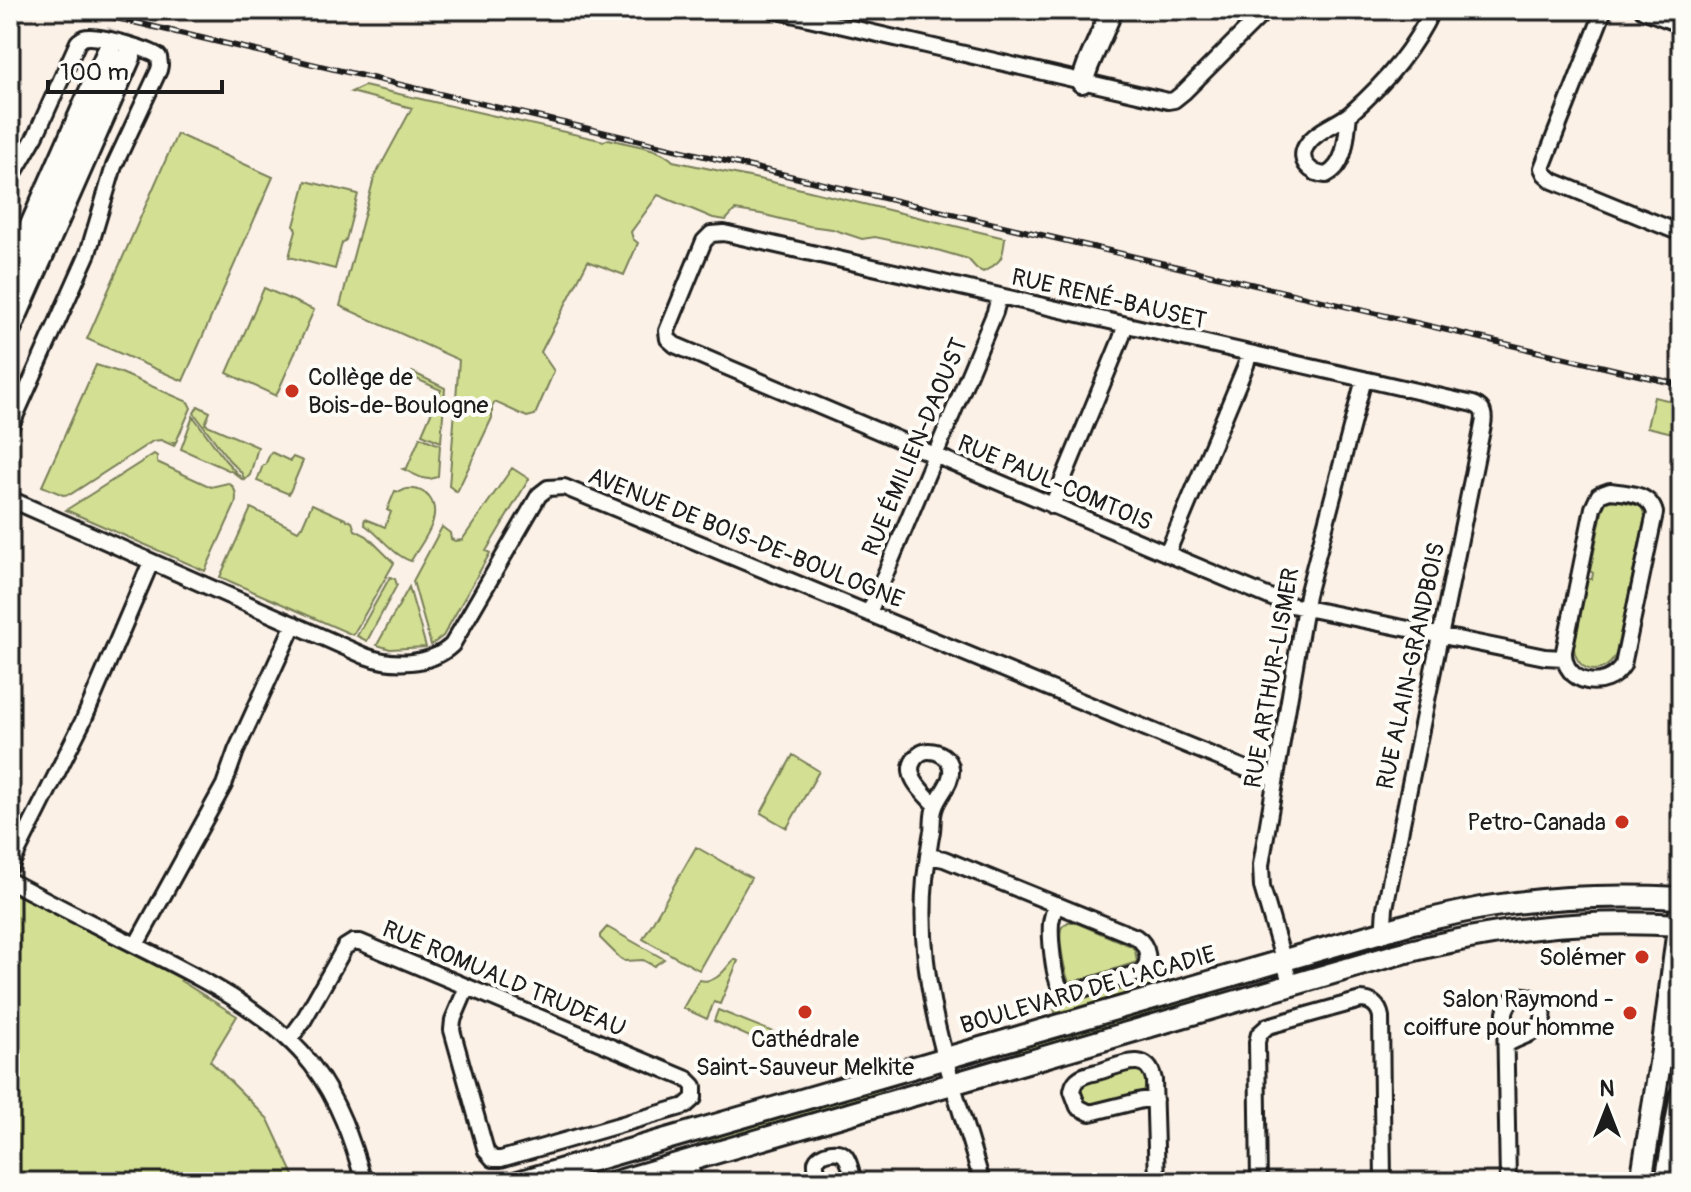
<svg xmlns="http://www.w3.org/2000/svg" width="1691" height="1192" viewBox="0 0 1691 1192" font-family="Pangolin,sans-serif">
<style>
.green{fill:#d3e093;stroke:#787e58;stroke-width:2}
.lines{fill:none;stroke-linecap:round;stroke-linejoin:round}
.primary-tunnel{stroke:#dad1c9;stroke-width:22;stroke-dasharray:22 11;stroke-linecap:butt}
.street-casing{stroke:#1c1c1c;stroke-width:20}
.secondary-casing{stroke:#1c1c1c;stroke-width:26}
.primary-casing{stroke:#1c1c1c;stroke-width:28}
.street{stroke:#fdfcf7;stroke-width:14}
.secondary{stroke:#fdfcf7;stroke-width:20}
.primary{stroke:#fdfcf7;stroke-width:22}
.rail-casing{stroke:#1c1c1c;stroke-width:6}
.rail{stroke:#fdfcf7;stroke-width:3;stroke-dasharray:9;stroke-linecap:butt}
.poi-dot{fill:#c8321e;stroke:#fdfcf7;stroke-width:3}
.labels{text-anchor:middle;dominant-baseline:central;stroke-width:8;stroke-linejoin:round;paint-order:stroke}
.street-label{font-size:24px;fill:#1c1c1c;stroke:#fdfcf7}
.poi-label{font-size:24px;fill:#1c1c1c;stroke:#fdfcf7;text-anchor:end}
</style>
<rect width="100%" height="100%" fill="#fcf1e7"/>
<filter id="ink" filterUnits="userSpaceOnUse"><feTurbulence type="fractalNoise" baseFrequency=".0125" numOctaves="2"/><feDisplacementMap in="SourceGraphic" scale="16" xChannelSelector="R" yChannelSelector="G"/><feConvolveMatrix kernelMatrix="1 2 1 2 8 2 1 2 1" color-interpolation-filters="sRGB"/></filter>
<g filter="url(#ink)">
<path class="green" d="M364 86 604 141 609 139C629 145 658 146 673 161L768 181 1005 238C1003 258 1002 262 983 272L977 269 968 259 937 250 875 237 862 239 832 229 809 226 761 214 735 210 726 220 713 218 658 195 631 232 633 239 638 243 624 275 588 261 541 352 554 371 535 415 527 417 495 402 492 407V418L457 492 449 486 459 360 340 306 374 178 412 108 351 92Z
M177 134 273 177 183 381 87 339Z
M306 181 358 194 346 240 342 243 335 269 289 257 296 230 294 226Z
M264 288 314 310 276 396 227 373Z
M96 365 119 372 188 402 191 408 176 442H172L175 444 174 446 161 440 153 441 71 494 63 495 42 486Z
M412 372 445 388 441 442 422 434 441 390 410 376Z
M1654 397 1681 403V435L1647 427Z
M198 406 210 412 205 424 258 447 250 475 245 480 241 472 229 460 194 413Z
M193 416 225 460 243 480 233 472 181 449Z
M420 437 440 445 438 476C427 484 415 474 403 469L407 468Z
M271 452 290 461 293 457 303 461 289 494 257 481 263 465H265Z
M154 454 157 456V462L211 487 228 483C236 487 237 496 235 505L205 571 66 510Z
M512 468 529 479 486 551 490 553 443 636 431 645 413 581 442 527 450 533 451 539 455 541 462 540Z
M406 489C415 488 423 490 429 497 445 517 420 544 411 561 393 555 381 536 365 525L364 522 365 519 385 527 391 512 387 510 395 491 400 492Z
M1612 499 1641 506 1645 516 1616 654C1606 677 1577 675 1574 648L1588 579H1592L1593 573 1590 571 1603 508 1606 502Z
M312 504 352 522 355 530 367 536 394 563 353 635 220 577 251 508 298 531 301 527H302Z
M390 577 395 579 397 585 367 641 357 636Z
M409 587 426 647 390 649 377 645Z
M793 755 819 771 787 828 761 813Z
M696 847 751 878 699 970 643 939Z
M10 891 184 980 181 981 237 1016 210 1061 268 1119 297 1182H10Z
M1068 922H1074L1131 946 1135 950 1137 962 1077 981 1069 982C1065 973 1057 935 1062 927 1064 925 1066 924 1068 922Z
M607 927 664 959 654 966 643 960 625 961 620 958 600 938V935Z
M734 959 738 961 720 1004 714 1002 707 1019 683 1008 699 980C716 984 723 972 734 959Z
M1158 964 1164 983 1058 1014 1055 1012 1050 994 1068 1002 1119 987 1120 990 1123 989 1122 986C1137 982 1154 981 1158 964Z
M1219 990 1220 993 1210 999 1016 1056V1052L1027 1045Z
M718 1010 778 1034 772 1047 714 1021Z
M1132 1068 1141 1069 1147 1077 1145 1078 1148 1083 1145 1089 1140 1094 1093 1107 1086 1105 1080 1098 1081 1087 1087 1081Z
M881 1087 883 1091 868 1099 698 1147V1145L737 1129Z"/>
<g class="lines">
<path class="primary-tunnel" d="M109 51 127 10
M129 57 149 10"/>
<g class="street-casing">
<path id="street" d="M774 10 1168 101 1174 100 1184 92 1266 10
M1604 10 1542 168 1545 174 1553 181 1673 230 1681 228
M1643 10 1681 25
M1349 115C1346 135 1347 165 1326 175 1311 174 1297 161 1306 146 1316 130 1338 124 1351 113 1384 84 1414 49 1432 10
M10 180 36 135 78 42C83 38 83 37 90 37 103 37 150 49 159 57L160 65 159 70 114 166 88 253 10 428
M1610 491C1627 493 1650 493 1655 513L1623 665C1606 693 1563 684 1564 651L1593 508 1599 495Z
M10 499 365 656C392 666 430 666 452 645L539 495 548 488 564 487 1172 739 1261 775 1276 778
M1052 506 1121 339 1125 326
M1167 554 1246 365 1249 353
M869 613 995 312 999 297
M935 805C925 794 903 776 914 760 917 755 923 751 929 751 939 751 950 758 951 768 953 783 939 794 935 807 932 814 933 823 932 831 929 847 927 863 925 879 915 987 953 1081 982 1182
M928 856 944 859 1136 937C1148 945 1153 964 1139 973L1075 991C1070 992 1066 993 1062 989 1053 982 1050 935 1051 923 1052 916 1054 910 1056 904
M10 867 84 719 151 562
M10 881C46 900 83 919 119 937 183 969 268 1008 312 1065 339 1101 352 1140 364 1182
M1386 930 1384 922 1385 908C1403 817 1422 726 1440 636L1444 618 1483 425C1485 415 1484 408 1473 404L724 233 711 234 704 241 667 331 668 339 675 345 1286 604 1545 657 1564 658
M136 945 224 785 236 751 294 624
M1291 986 1262 887 1261 865 1307 595 1364 379
M289 1040 303 1021 345 947 353 942H360L687 1079 694 1086V1098L685 1106 501 1159H493L486 1151 452 1030 453 1020 467 987
M1506 1045C1515 1039 1530 1035 1536 1030 1561 1008 1516 976 1505 1012L1508 1182
M1155 1100H1142L1090 1113 1078 1107 1072 1091C1073 1086 1073 1084 1077 1080 1083 1074 1094 1073 1101 1071 1121 1065 1148 1050 1154 1080L1157 1182
M688 1160 695 1182
M820 1182C819 1176 815 1168 816 1162 819 1152 839 1148 845 1156 850 1162 852 1174 854 1182
M1259 1182 1257 1042 1259 1034 1268 1026 1361 1000C1372 1000 1379 1006 1381 1017L1383 1182"/>
</g>
<g class="secondary-casing">
<path id="secondary" d="M1082 82 1088 65 1112 10
M518 1182 1409 924C1437 918 1466 910 1494 906 1556 896 1619 895 1681 898
M615 1182 1395 955C1493 929 1579 919 1681 925
M1641 1182 1663 1044 1680 913
M1666 1182 1681 1095"/>
</g>
<g class="primary-casing">
<path id="primary" d="M10 275 109 51
M10 327 129 57"/>
</g>
<use href="#street" class="street"/>
<use href="#secondary" class="secondary"/>
<use href="#primary" class="primary"/>
<g class="rail-casing">
<path id="rail" d="M82 10 1681 385"/>
</g>
<use href="#rail" class="rail"/>
</g>
</g>
<g class="poi-dot">
<circle cx="292" cy="391" r="8"/>
<circle cx="1622" cy="822" r="8"/>
<circle cx="1642" cy="957" r="8"/>
<circle cx="805" cy="1012" r="8"/>
<circle cx="1630" cy="1013" r="8"/>
</g>
<g class="labels">
<g class="street-label">
<text transform="translate(1109 299) rotate(13)">RUE RENÉ-BAUSET</text>
<text transform="translate(915 447) rotate(-67)">RUE ÉMILIEN-DAOUST</text>
<text transform="translate(1055 483) rotate(23)">RUE PAUL-COMTOIS</text>
<text transform="translate(746 538) rotate(22)">AVENUE DE BOIS-DE-BOULOGNE</text>
<text transform="translate(1411 666) rotate(-78)">RUE ALAIN-GRANDBOIS</text>
<text transform="translate(1272 678) rotate(-80)">RUE ARTHUR-LISMER</text>
<text transform="translate(504 979) rotate(23)">RUE ROMUALD TRUDEAU</text>
<text transform="translate(1088 990) rotate(-16)">BOULEVARD DE L'ACADIE</text>
</g>
<g class="poi-label">
<text x="308" y="377" text-anchor="start">Collège de<tspan x="308" dy="28">Bois-de-Boulogne</tspan></text>
<text x="1606" y="822">Petro-Canada</text>
<text x="1626" y="957">Solémer</text>
<text x="1614" y="999">Salon Raymond -<tspan x="1614" dy="28">coiffure pour homme</tspan></text>
<text x="805" y="1039" text-anchor="middle">Cathédrale<tspan x="805" dy="28">Saint-Sauveur Melkite</tspan></text>
</g>
</g>
<rect width="1691" height="1192" fill="none" stroke="#fdfcf7" stroke-width="40"/>
<rect x="20" y="20" width="1651" height="1152" fill="none" stroke="#1c1c1c" stroke-width="3" filter="url(#ink)"/>
<g transform="translate(1607 1108)" stroke="#fdfcf7" stroke-width="6" paint-order="stroke">
<path d="M0-6L14 30L0 20L-14 30Z" fill="#1c1c1c"/>
<text y="-12" font-size="22" font-weight="bold" text-anchor="middle" fill="#1c1c1c">N</text>
</g>
<path d="M48 80v12h174v-12" fill="none" stroke="#1c1c1c" stroke-width="4"/>
<text x="60" y="80" font-size="24" fill="#1c1c1c" stroke="#fdfcf7" stroke-width="6" paint-order="stroke">100 m</text>
</svg>
